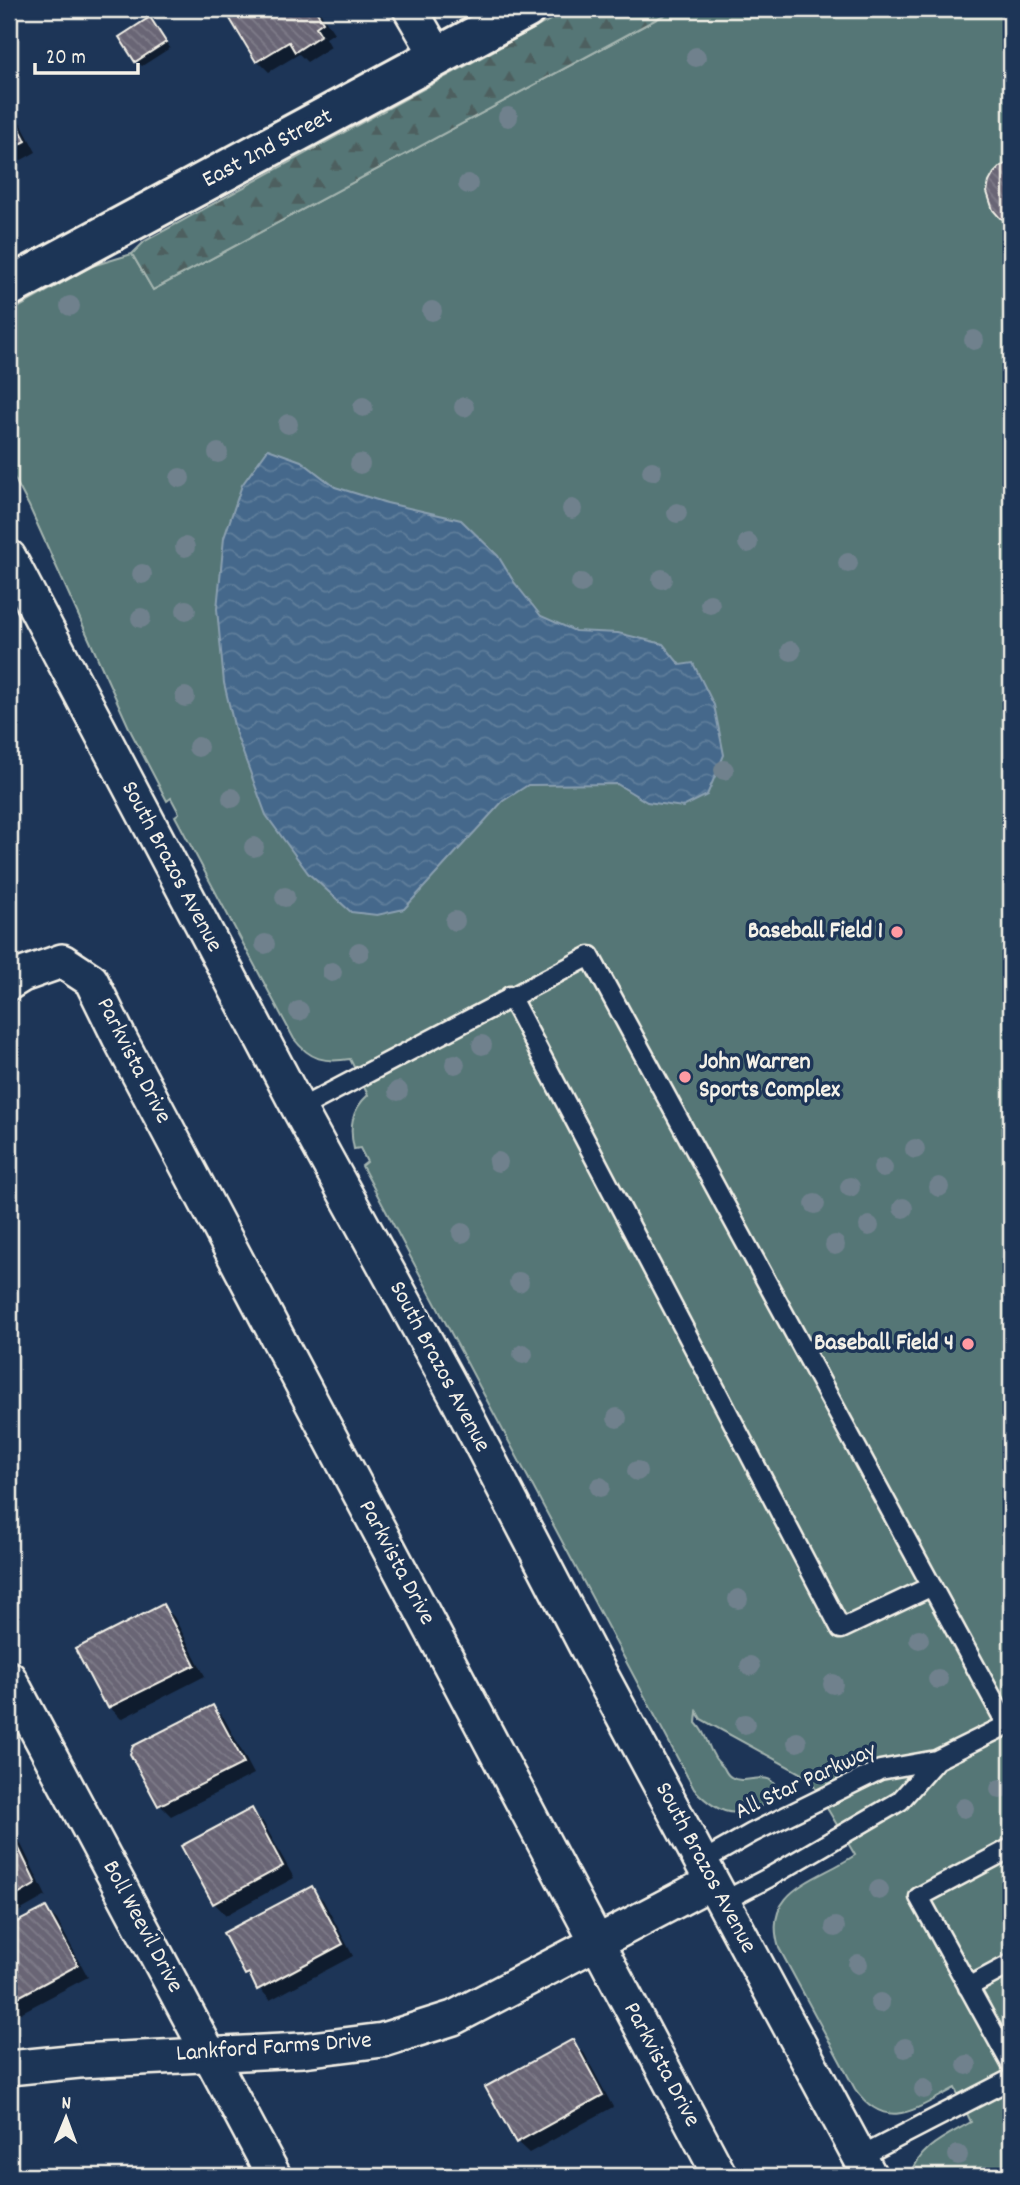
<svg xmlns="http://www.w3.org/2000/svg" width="1020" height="2185" viewBox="0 0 1020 2185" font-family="Dekko,sans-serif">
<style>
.green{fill:#547676;stroke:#a4b4af;stroke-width:2}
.forest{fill:url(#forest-firs);stroke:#a4b4af;stroke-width:2}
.water{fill:url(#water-waves);stroke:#8a9fb0;stroke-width:2}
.shadow{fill:#0007}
.building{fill:url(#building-back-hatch);stroke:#f4f1e8;stroke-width:2}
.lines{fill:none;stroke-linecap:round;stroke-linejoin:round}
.service-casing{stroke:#f4f1e8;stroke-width:23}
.minor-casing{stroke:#f4f1e8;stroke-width:38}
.secondary-casing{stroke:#f4f1e8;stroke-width:44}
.service{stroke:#1d3557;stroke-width:18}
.minor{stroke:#1d3557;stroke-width:33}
.secondary{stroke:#1d3557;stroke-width:38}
.tree{fill:#70818d}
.poi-dot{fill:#ff9aa2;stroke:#1d3557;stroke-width:2.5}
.labels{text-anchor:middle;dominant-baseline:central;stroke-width:7;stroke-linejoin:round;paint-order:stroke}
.street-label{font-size:24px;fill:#f4f1e8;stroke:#1d3557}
.poi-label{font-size:24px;font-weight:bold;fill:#f4f1e8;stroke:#1d3557;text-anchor:end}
</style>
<defs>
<pattern id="forest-firs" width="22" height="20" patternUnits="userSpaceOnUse" patternTransform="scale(1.75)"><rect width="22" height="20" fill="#547676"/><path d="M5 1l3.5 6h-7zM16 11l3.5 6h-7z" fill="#4e5f5e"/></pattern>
<pattern id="water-waves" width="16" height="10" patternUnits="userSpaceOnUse" patternTransform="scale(1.75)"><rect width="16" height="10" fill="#44688b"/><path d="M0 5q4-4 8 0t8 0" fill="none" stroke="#607e9b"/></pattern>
<pattern id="building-back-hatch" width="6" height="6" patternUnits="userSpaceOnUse" patternTransform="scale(1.75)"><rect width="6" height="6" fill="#696575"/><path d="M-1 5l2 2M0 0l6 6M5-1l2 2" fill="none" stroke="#7f7c89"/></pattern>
</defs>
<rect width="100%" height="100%" fill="#1d3557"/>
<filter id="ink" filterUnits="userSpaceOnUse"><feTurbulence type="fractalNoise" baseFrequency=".0143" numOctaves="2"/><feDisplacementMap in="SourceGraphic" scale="14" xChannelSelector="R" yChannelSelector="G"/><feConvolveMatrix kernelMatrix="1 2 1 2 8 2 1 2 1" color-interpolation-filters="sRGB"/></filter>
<g filter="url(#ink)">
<path class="green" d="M675 9H1011V2176H911C918 2147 947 2136 971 2122L955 2088C917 2108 887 2134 855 2089L779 1948C761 1889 817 1881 855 1855L809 1778 701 1719 697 1712 696 1723C708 1736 706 1743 714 1756 716 1761 721 1764 724 1768 726 1772 727 1775 731 1777 747 1788 775 1762 778 1798 741 1816 725 1822 694 1789L362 1166 367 1162 360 1148 354 1149C349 1128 351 1110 368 1095L350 1059C325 1063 310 1060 294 1039L175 816 179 813 171 798 167 801 131 732 29 506 9 468V313L92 266 132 254 153 290Z"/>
<path class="forest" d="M570 9H675L153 290 132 254 145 241Z"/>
<path class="water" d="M268 449 301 461 335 487 387 503 461 520 498 556 514 582 541 616 575 631 618 633 663 644 680 665 693 663 714 705 724 755 707 795 683 807 647 802 617 784 528 785 503 801 404 909 377 915 351 912 308 873 266 815 236 734 224 683 217 609 224 538 242 485Z"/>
<path class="shadow" d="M243 9H318L334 33 326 38 331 47 307 62 299 54 269 72 258 61Z
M155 24 170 48 142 66 137 61Z
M9 110 20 122 36 152 9 167Z
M1011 164V226L994 210 1002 167Z
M163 1606 174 1617 205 1676 121 1719 104 1701Z
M213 1707 224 1718 254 1774 171 1816 160 1805Z
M252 1810 263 1822 294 1878 226 1915 214 1903Z
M9 1830 19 1840 46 1896 9 1917Z
M312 1889 323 1900 353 1956 270 2000 247 1974Z
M46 1909 57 1920 88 1977 9 2019V1928Z
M572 2042 584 2053 613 2107 529 2153 517 2142Z"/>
<path class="building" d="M241 9H315L323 22 316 27 321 35 295 52 289 42 256 62 230 19 243 12Z
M150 17 166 42 135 62 119 37Z
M9 108 26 141 9 150Z
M1011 162V222L1000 218 993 210 987 192 989 182 994 173 1001 166Z
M163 1604 195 1665 108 1708 105 1702H103L75 1649Z
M213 1705 244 1763 158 1806 130 1754 133 1746Z
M252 1808 283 1866 213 1904 181 1846Z
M9 1828 36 1884 9 1900Z
M312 1886 343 1944 257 1990 249 1973 245 1975 223 1933Z
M46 1907 78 1965 9 2002V1926Z
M573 2039 603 2095 516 2143 485 2087Z"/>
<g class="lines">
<g class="service-casing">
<path id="service" d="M510 996 841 1629 932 1586
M299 1109 590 956 1007 1725
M1011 1848 919 1897 1011 2064
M701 1862 752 1833 880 1770 936 1760 1011 1723
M724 1901 768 1878 900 1801 936 1760
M968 1987 1011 1964
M860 2157 1011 2079"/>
</g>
<g class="minor-casing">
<path id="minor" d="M410 9 438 57
M9 557 299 1109 456 1396 592 1658 870 2176
M9 983 22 975 62 961 91 980 121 1041 720 2176
M9 1678 274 2176
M9 2068 79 2061 303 2050 383 2040 453 2018 712 1882"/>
</g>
<g class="secondary-casing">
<path id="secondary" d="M9 287 526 9"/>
</g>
<use href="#service" class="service"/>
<use href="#minor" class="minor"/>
<use href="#secondary" class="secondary"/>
</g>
<g class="tree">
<circle cx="696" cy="57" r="10"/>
<circle cx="508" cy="117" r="10"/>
<circle cx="468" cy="184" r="10"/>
<circle cx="70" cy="306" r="10"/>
<circle cx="432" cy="311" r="10"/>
<circle cx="974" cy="340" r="10"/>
<circle cx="363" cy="407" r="10"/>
<circle cx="464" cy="407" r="10"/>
<circle cx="288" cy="424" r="10"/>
<circle cx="218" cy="453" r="10"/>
<circle cx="360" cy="464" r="10"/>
<circle cx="652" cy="471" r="10"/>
<circle cx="180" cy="478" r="10"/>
<circle cx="572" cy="509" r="10"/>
<circle cx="677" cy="513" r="10"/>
<circle cx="748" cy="543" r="10"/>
<circle cx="185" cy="547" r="10"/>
<circle cx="848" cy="563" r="10"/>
<circle cx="142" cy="574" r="10"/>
<circle cx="662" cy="579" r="10"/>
<circle cx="581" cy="583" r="10"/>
<circle cx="710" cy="604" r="10"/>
<circle cx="186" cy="610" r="10"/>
<circle cx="141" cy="618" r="10"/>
<circle cx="791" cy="651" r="10"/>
<circle cx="185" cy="697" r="10"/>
<circle cx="198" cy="747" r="10"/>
<circle cx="724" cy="770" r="10"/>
<circle cx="232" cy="798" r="10"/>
<circle cx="254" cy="847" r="10"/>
<circle cx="285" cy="897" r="10"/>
<circle cx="455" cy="921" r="10"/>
<circle cx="265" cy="944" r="10"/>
<circle cx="359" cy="952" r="10"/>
<circle cx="332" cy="972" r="10"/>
<circle cx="299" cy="1011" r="10"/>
<circle cx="482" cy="1045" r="10"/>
<circle cx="455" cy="1064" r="10"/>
<circle cx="398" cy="1091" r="10"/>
<circle cx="915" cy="1149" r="10"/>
<circle cx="498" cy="1162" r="10"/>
<circle cx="883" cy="1168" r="10"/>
<circle cx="850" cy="1187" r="10"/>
<circle cx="939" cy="1187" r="10"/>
<circle cx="815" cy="1204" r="10"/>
<circle cx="903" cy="1208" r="10"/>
<circle cx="869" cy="1226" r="10"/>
<circle cx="462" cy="1233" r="10"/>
<circle cx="835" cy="1245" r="10"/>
<circle cx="519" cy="1282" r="10"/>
<circle cx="523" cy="1354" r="10"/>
<circle cx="617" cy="1418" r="10"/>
<circle cx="637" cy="1471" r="10"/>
<circle cx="600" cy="1487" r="10"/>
<circle cx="738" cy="1599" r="10"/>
<circle cx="919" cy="1639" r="10"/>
<circle cx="750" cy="1666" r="10"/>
<circle cx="938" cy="1679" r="10"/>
<circle cx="833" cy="1684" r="10"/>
<circle cx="745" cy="1724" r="10"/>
<circle cx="797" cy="1742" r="10"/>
<circle cx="1000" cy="1789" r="10"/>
<circle cx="964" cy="1808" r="10"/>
<circle cx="879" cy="1890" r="10"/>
<circle cx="835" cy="1927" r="10"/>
<circle cx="858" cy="1964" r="10"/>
<circle cx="880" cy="2003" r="10"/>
<circle cx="905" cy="2048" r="10"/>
<circle cx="967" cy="2065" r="10"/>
<circle cx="924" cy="2089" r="10"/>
<circle cx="958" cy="2155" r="10"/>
</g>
</g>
<g class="poi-dot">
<circle cx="897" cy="932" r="7"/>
<circle cx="685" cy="1077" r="7"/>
<circle cx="968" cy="1344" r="7"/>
</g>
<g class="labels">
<g class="street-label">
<text transform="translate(268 149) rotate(-28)">East 2nd Street</text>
<text transform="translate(171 867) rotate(62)">South Brazos Avenue</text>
<text transform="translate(133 1061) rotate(63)">Parkvista Drive</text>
<text transform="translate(439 1367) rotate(62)">South Brazos Avenue</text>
<text transform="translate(396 1563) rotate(62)">Parkvista Drive</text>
<text transform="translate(806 1782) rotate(-25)">All Star Parkway</text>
<text transform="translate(705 1868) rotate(62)">South Brazos Avenue</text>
<text transform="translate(142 1927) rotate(62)">Boll Weevil Drive</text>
<text transform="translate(274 2048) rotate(-4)">Lankford Farms Drive</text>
<text transform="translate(661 2065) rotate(62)">Parkvista Drive</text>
</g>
<g class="poi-label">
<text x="883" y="932">Baseball Field 1</text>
<text x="699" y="1063" text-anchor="start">John Warren<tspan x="699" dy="28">Sports Complex</tspan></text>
<text x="954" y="1344">Baseball Field 4</text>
</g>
</g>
<rect width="1020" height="2185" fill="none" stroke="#1d3557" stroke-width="35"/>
<rect x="18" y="18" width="985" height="2150" fill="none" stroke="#f4f1e8" stroke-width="2.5" filter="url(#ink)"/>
<g transform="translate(66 2118) rotate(1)" stroke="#1d3557" stroke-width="5" paint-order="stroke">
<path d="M0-5L12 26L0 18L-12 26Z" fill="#f4f1e8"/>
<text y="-10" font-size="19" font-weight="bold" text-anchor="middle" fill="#f4f1e8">N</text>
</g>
<path d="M35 63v10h103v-10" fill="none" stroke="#f4f1e8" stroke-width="3.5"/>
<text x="46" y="63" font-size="21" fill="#f4f1e8" stroke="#1d3557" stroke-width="5" paint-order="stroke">20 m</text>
</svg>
